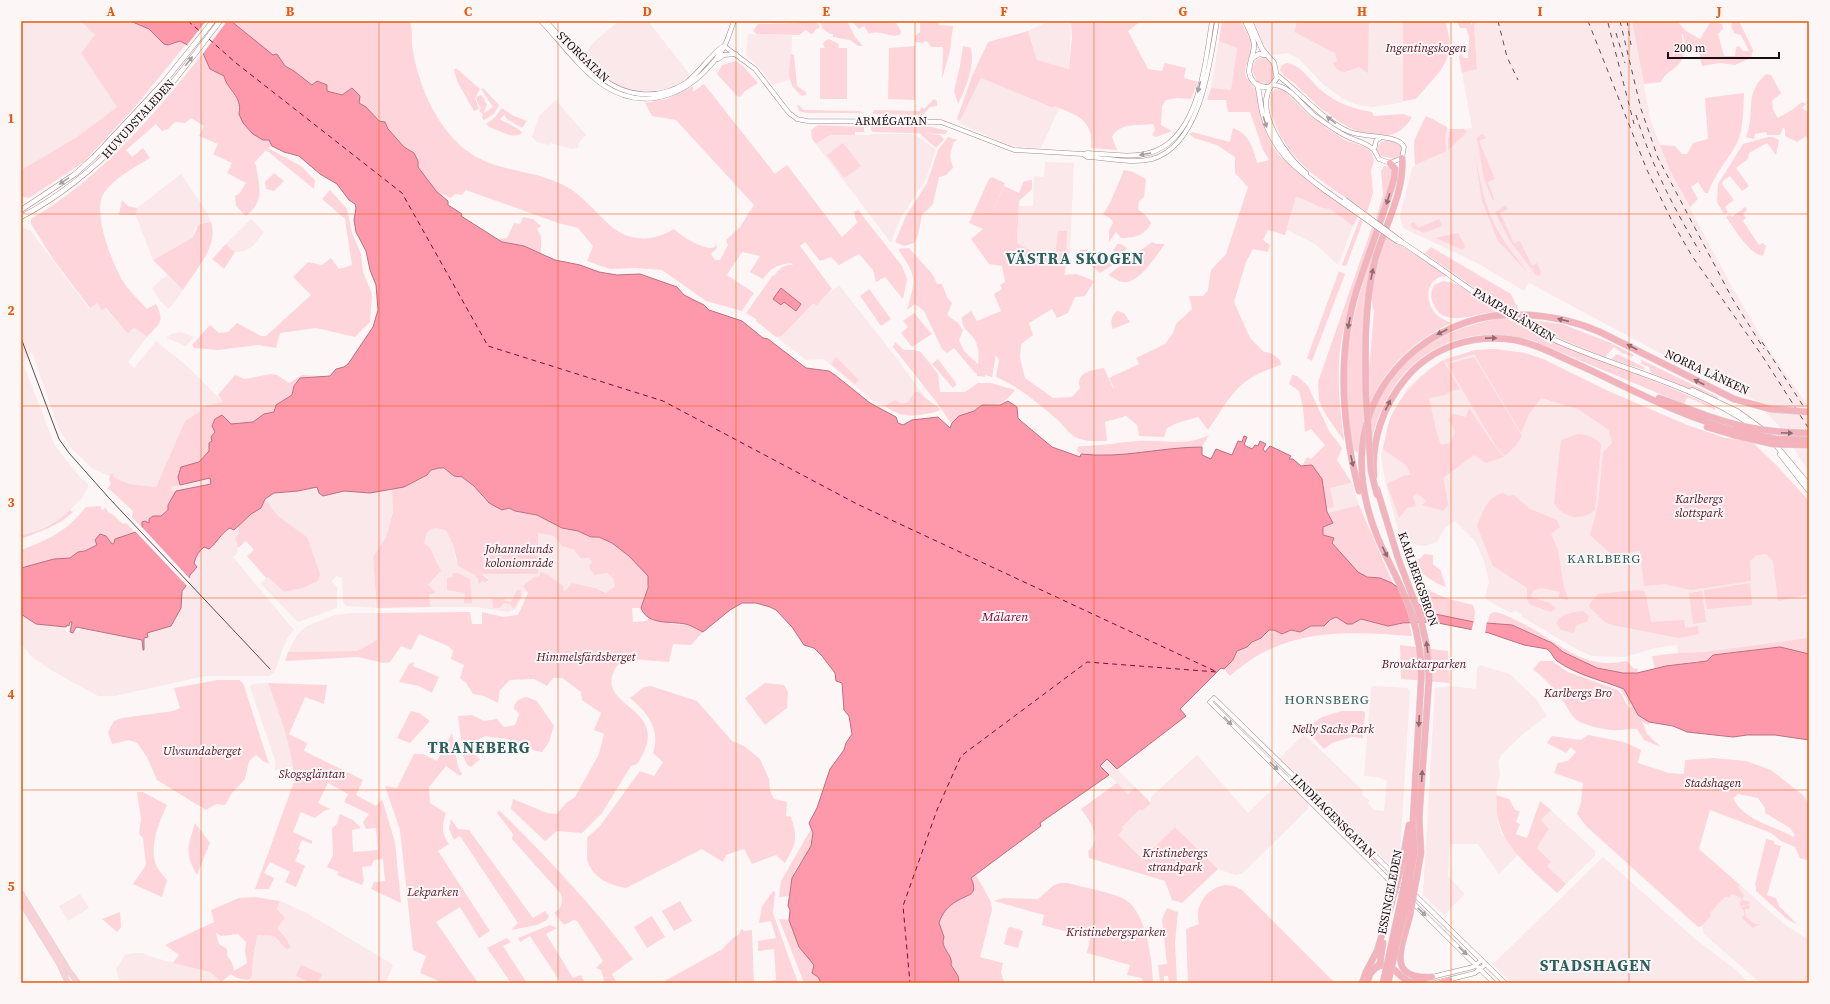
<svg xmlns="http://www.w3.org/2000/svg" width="1830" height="1004" viewBox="0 0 1830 1004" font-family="'Source Serif 4',serif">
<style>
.built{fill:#fae8eb}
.green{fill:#fdd5db;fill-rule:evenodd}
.water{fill:#fe99ac;stroke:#ba707e}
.pier{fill:#fdf6f7}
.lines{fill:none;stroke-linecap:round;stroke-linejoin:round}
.ferry{stroke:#830836;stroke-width:1;stroke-dasharray:5 4;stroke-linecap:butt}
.tertiary-casing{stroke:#a7898d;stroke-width:5}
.secondary-casing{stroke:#a7898d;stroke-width:5.5}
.primary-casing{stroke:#d6d4d4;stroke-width:6}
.motorway-casing{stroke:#d6d4d4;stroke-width:7}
.tertiary{stroke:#fff;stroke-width:4}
.secondary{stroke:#fff;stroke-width:4.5}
.primary{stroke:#f8d1d7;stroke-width:5}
.motorway{stroke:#f4b2bd;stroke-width:6}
.tram{stroke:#5a5052;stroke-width:1}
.rail{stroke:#5a5052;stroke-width:1;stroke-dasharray:5 5;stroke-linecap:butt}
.secondary-bridge-casing{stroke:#a7898d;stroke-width:5.5;stroke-linecap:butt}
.motorway-bridge-casing{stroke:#d6d4d4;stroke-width:7;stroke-linecap:butt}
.secondary-bridge{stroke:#fff;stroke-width:4.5}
.motorway-bridge{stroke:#f4b2bd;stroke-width:6}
.oneway{fill:#a39fa0}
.oneway2{fill:#926970}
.grid{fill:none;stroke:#e8590c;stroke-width:1;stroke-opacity:0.55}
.labels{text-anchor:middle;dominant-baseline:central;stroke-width:4;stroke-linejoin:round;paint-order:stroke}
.park-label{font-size:12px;font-style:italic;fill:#4f1223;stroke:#fdf6f7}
.street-label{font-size:12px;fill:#1a0f11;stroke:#fdf6f7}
.neighbourhood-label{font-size:13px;letter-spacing:1px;fill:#28615d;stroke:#fdf6f7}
.water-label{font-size:13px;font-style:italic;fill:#830836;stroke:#fdf6f7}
.district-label{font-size:16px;font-weight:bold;letter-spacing:1px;fill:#28615d;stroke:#fdf6f7}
.neatline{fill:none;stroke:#e8590c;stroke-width:1.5}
.grid-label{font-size:13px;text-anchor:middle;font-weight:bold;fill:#e8590c}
</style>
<rect width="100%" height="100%" fill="#fdf6f7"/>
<path class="built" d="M21 21H81L96 35 81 53 117 107 77 137 21 170Z
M619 21H648L691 76 671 88 646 93 625 89 606 80 583 56 594 42Z
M1049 21H1071L1069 69 1037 60 1028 31Z
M1252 21H1297L1294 32 1335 52 1337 61 1348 72 1359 67 1368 72 1369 21H1403V101L1400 103 1372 107 1357 105 1341 98 1324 85 1298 58 1288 53 1273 55 1268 53 1264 49Z
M1477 21H1632L1650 118 1670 171 1735 292 1768 348 1809 407V472L1779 426 1752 398 1701 375 1529 283 1524 291 1479 264 1403 228 1400 218 1401 210 1412 169 1415 165 1414 141 1422 123 1424 119 1432 118 1450 130 1472 128 1462 73 1477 69 1474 23Z
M748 34 792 35 791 79 773 85 762 71 746 55Z
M1219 41 1237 48 1231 90 1211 88Z
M981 78 1052 108 1054 106 1059 108 1041 148 1010 146 959 123Z
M556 100 586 135 579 142 578 148 572 149 550 143V145L537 142 532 137 539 116Z
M870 134H914L936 149 926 179 900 219 891 243 816 144 830 135H869Z
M1045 162 1074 163 1070 251 1056 254H1038L1017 243 1019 206H1033L1034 176 1044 177Z
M181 174 206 211 211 222 199 225 195 228 192 238 153 260 136 216 137 208Z
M1296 197 1303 199 1322 208 1330 209 1353 226 1338 265 1315 244 1287 230Z
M251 219 264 232 252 247 244 251 235 252 226 244Z
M21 227 30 230 89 309 96 303 105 308 128 334 132 329 135 328 147 337 128 362 134 368 156 341 188 367 223 402 201 407 199 412 185 421 156 487 129 484 93 469 70 447 58 427 32 352 23 363 55 446 80 477 89 485 82 498 63 517 31 534 21 535Z
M167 275 183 290 169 309 160 301 152 288Z
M839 285 895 356 931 406 925 412 910 416 899 414 873 401 824 359 806 360 776 337 782 336 814 304H817Z
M181 332 194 337 186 346 166 338 171 334Z
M1495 349 1525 353 1543 359 1608 391 1687 425 1725 438 1751 441 1778 467 1809 501V654L1801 651 1678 653 1677 645 1655 648 1625 657 1592 656 1580 651 1522 617 1521 614 1516 611 1511 613 1487 600 1485 597 1489 582 1484 561 1475 541 1455 521 1446 527 1437 542 1426 546 1410 544 1400 537 1385 481 1381 455 1390 419 1407 388 1428 370 1443 360 1475 350Z
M210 478 211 484 172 492 171 487Z
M1352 483 1359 505 1328 513 1326 509 1334 506 1330 488Z
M318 486 325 495 344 491 370 493 392 489 393 512 385 539 373 557 377 608 346 606 343 602 342 578 336 576 332 581 337 587V608L298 622 260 583 268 577 284 592 302 588 307 537 278 516 265 499 274 493 298 491Z
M238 526 239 533 235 538 238 552 233 557 294 630 288 637 282 651 275 671 270 676H205L115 696H98L51 670 32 657 21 644V614L36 624 63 626 67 633H73L81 629 142 640 143 650 147 633 170 626 178 614 181 608 182 591 186 586 190 575 197 567 194 563 196 556 201 549 204 547 209 549 226 531Z
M434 528 446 530 454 547 456 562 475 575 478 579V583L481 581 489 580 488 577 479 574H538V533L554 536 562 546 574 550 580 558H589L598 574 607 573 613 578 615 585 607 593 595 588 572 583 564 592 563 586 549 575 544 573 531 579 524 588 528 593 524 592 516 609 507 612 477 607H431L428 585 439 574 440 569 435 557 424 543 427 531Z
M352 613H377V640L357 651 288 652 297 635 307 626 334 615Z
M1479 665 1510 674 1536 699 1547 716 1524 733 1501 755 1498 762 1500 773 1496 795 1497 818 1501 832 1518 855 1499 874 1478 844H1450L1448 876 1465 894 1444 915 1423 895 1435 688 1451 686 1476 689 1477 669Z
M268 683 288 736 294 766 275 770V760L250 687 252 684Z
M1375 686 1408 688 1410 691 1400 852 1388 863 1279 759 1304 734 1363 791 1362 795 1370 801 1368 803 1374 810 1384 811 1387 781 1377 777 1364 776 1371 687Z
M1197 755 1248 813 1284 778 1308 803V809L1244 872 1240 874 1235 875 1218 869 1175 827 1142 859 1117 836 1123 830 1122 827 1140 809 1151 803V797Z
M1107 759 1135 787 1128 794 1100 766Z
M1551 810 1595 851V856L1566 884 1547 866 1537 848 1549 830 1541 820Z
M1603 857 1694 938 1736 970 1749 983H1512L1493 964Z
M1740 885 1784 924 1809 940V983H1760L1704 934 1702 926 1711 916 1710 913 1725 897H1729Z
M80 894 89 908 68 921 59 906Z
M280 901 305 912 389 962 393 965 386 983H251L249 978 252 976 251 966 256 947 257 935 274 936 279 943H289L285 935 277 928V909Z
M133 953H142L155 958 210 972 222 983H120L116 969 125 955Z"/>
<path class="green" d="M81 21C104 21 127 18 148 29 153 32 162 44 167 45 174 46 177 39 187 43L134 108 84 162 29 198 21 196V170L77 137 117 107 81 53 95 35Z
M231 21H410C413 31 411 41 413 51 418 81 431 113 451 136 486 177 528 164 569 188 590 201 607 229 628 236 644 241 659 238 674 229 681 236 706 252 715 247L716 243 717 248 711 254 715 260H720L728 245 726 240 740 227 754 205 676 120 652 116 645 103 667 99 693 86V92L704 84 775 174 787 165 842 237 857 223 854 212 858 210 902 266 907 279 903 299 885 277 876 282 873 270 859 254 839 265 831 257 820 261 805 242 800 246 832 289 817 305 813 304 782 336 776 337 756 321V319L746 313 773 275 774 276C779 269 784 264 793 265L791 263C778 264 771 268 763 279L750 272 760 256 742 252 727 275 754 293 742 311 706 301 662 270 635 268 610 269 587 261 593 246 578 228 558 223 466 190 462 195 455 194 451 198 435 191 418 167V161L414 153 404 147 388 129 385 122 379 121 366 107 359 103 352 88 342 95 327 91V85L317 81 313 85 294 71 285 67 282 61 251 39Z
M798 21H816L820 27 815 30 814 33 811 34 806 30 799 35 757 34 753 31 758 24 797 23Z
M821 21H847L855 37 863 46H858L850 40 833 37V34H830L822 28Z
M852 21H895L901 31 900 35C888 38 880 29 869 34L864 26 859 29Z
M920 21H938L939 25 953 26 950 51 942 79 943 47H931L928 42 924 41 923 43 915 42V36L920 32Z
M1071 21H1113L1112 23 1113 21H1141L1128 31 1148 69 1162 71 1165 63 1186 68 1184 78 1198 82 1191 99 1177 98 1166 100 1162 106 1161 125 1172 131 1156 137 1152 135 1155 130 1153 124C1138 126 1120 122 1112 137L1117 150 1091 148C1094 120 1077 115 1054 106L1053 108 981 78 960 121 957 119 972 76 988 42 1028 31 1037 60 1069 69 1072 38Z
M1222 21H1241L1252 43V49L1245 70 1246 77 1256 90 1261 118 1272 146 1278 154 1294 169 1358 217 1353 226 1330 209 1322 208 1303 199 1296 197 1285 235 1268 230 1263 240 1270 245 1268 252 1253 249 1246 262 1234 302 1250 338 1264 352 1271 353 1280 360 1281 365C1237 378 1232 395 1208 430L1198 417 1177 423 1167 428 1164 437 1139 436 1137 425 1126 416 1105 422 1107 441C1099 441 1088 442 1080 439 1070 436 1066 428 1059 421 1040 405 1020 387 996 377L999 360 996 355 992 377 985 375V377L977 376V373H975L954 348 947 353 942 349 924 311 915 304 907 310C916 278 917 277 898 249L909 248 933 275 937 284H942L947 297 952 303 947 315 958 323 963 330 959 340 964 351 978 364C979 356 979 349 976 342 972 333 960 328 962 317L971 311 977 321 1001 311 994 294 1002 289 1000 285 1005 282 1002 266 989 264 971 239 983 229 969 223 989 179 992 177 1005 183 985 228 1004 186 1019 193 1024 181 1032 180V189L1019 201 1017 243C1035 253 1045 257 1066 252L1056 251 1058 231H1067L1066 252 1070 251 1064 275 1077 274 1094 281 1085 296 1075 297 1068 313 1057 318 1052 309 1029 323 1033 335 1021 344 1020 358 1025 378 1053 398 1072 397 1080 388C1075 372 1092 370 1104 368L1113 388 1118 386 1114 388 1109 378 1139 364 1136 358 1165 344 1173 333 1176 324 1192 309 1189 296H1203L1208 290 1211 270 1226 254 1248 187 1235 173V157L1217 145 1194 138 1189 134 1192 132 1230 142 1233 128C1249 134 1253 147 1257 163L1269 160 1263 150 1250 112H1228L1226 100H1207L1211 88 1231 90 1237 48 1219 41Z
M1297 21H1369L1368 73 1359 67C1348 72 1339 76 1333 63L1337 61 1335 53 1294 32Z
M1403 21H1445C1458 60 1440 71 1416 99L1403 101Z
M1457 21H1471V25L1474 21H1477L1474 24 1477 69 1462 73 1459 57 1461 52 1464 58H1468L1469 36 1466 28H1460Z
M1632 21H1677L1686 31 1700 39 1711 21 1722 24 1723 29 1718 34 1724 56H1735L1736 47 1739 46 1743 51H1749L1741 35 1734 33 1731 26 1733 21H1739L1753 50 1751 58 1735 65 1720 63 1702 66 1699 50 1686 52 1683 34H1682C1682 41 1685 50 1683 56 1680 69 1666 70 1661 82L1644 84Z
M829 39 839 44 838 48H847V99H820V48H825L823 44 825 41Z
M915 46V100L888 99 889 48Z
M963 46 971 48C975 67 966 87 958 104L954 91 960 66Z
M203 53 210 69 224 76C226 85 233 86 236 94 243 111 246 138 269 140L272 146 268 148 301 166 315 180 314 189 266 150 254 163 256 165C259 188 266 199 246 216L236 206 235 196 239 194 246 183 227 173 232 163 213 154 218 144 199 136 204 126 191 118 185 123 175 122 168 129 162 131 156 124 126 150 132 157 143 148 150 158C135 167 114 178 104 193 91 212 114 269 126 286 132 294 140 301 147 309L156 304C165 322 160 323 147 337L135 328 132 329 128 334 106 308 102 310 97 303 90 308 53 259 31 224V219C101 178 153 116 203 53Z
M791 54 794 55 797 86 806 92V95L802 96C785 83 789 72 791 54Z
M1262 57H1267C1274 67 1280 81 1265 86L1257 82 1252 70 1255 61Z
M736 61 743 66 758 83 745 91 740 97 737 96 717 74 722 65Z
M1286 63C1301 64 1311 82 1322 91 1337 103 1353 109 1372 112L1374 116 1403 114 1412 117C1395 148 1359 136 1337 120 1331 117 1328 111 1322 110L1294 83 1284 76 1280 70 1282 65Z
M456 68 480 89 475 98 479 109 474 111 458 83 454 70Z
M1766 74 1771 75 1781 93 1772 101 1773 110 1778 118 1792 110 1802 102 1806 104 1802 108 1809 113V141L1806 136 1797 142 1785 136V129L1783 128 1780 135H1767L1766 132 1755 134 1754 139 1746 137C1756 114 1743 94 1766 74Z
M483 88 499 105 494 114 484 120 482 118 483 114 479 111 481 108 478 104 476 97 481 95 485 99 484 101 487 104 484 113 493 107 481 89Z
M1279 88 1285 91 1308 114 1328 129 1345 140 1365 147 1372 153 1374 160 1371 171 1373 193 1367 212C1331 187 1289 165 1274 121 1271 112 1269 103 1271 94L1275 89Z
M1744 93C1743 109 1744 131 1736 145 1727 161 1714 175 1708 193H1705L1698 182 1691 187 1698 199 1690 207 1670 171 1660 145 1675 146 1682 154H1687L1693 143 1708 139 1705 98Z
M934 99 937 101V106L930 107 923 115 873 114V111L875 110 920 111 921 107 924 109Z
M797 104 804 110 860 111 862 113H807L799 111Z
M502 108 512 115 527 121 522 128 507 119 504 115 500 119 520 130 522 133C513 140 499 130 489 127L486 124 495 117Z
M1426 116 1447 127 1445 138 1446 151 1415 165 1414 141Z
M818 125 864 127V132H855V135H830L816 144 812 139 811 130Z
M871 126 932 127 948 131 945 134 873 132 871 130Z
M1450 129H1464L1467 132 1448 150V139Z
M919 133 940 135 944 139 936 148Z
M1482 134 1486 138 1479 141 1495 179 1488 182 1494 199 1493 201 1484 179 1477 138Z
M948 137 957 140 953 143 950 156 953 168 946 175 939 177 933 204 922 215 918 235 914 243 904 246 895 242 906 216 927 183 938 150Z
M1768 137H1773L1779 140 1776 155 1767 143 1749 153 1748 159 1736 168 1749 186 1742 191 1730 176 1723 181 1722 184 1734 200 1725 207 1728 212 1724 214 1717 202 1718 184 1743 144Z
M1392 140 1401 146 1402 153 1395 159 1380 156 1377 150C1378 141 1384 141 1392 140Z
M843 143 861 166 844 178 827 155Z
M1475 156C1481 184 1486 213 1502 238 1510 250 1519 261 1528 273L1498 241 1482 201Z
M1384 166 1391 167 1394 171 1379 221 1376 218 1383 195 1381 171Z
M1124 170 1133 172 1146 179 1144 197 1139 201 1138 209 1145 215 1151 223C1145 236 1134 238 1121 238L1116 232 1109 242V230L1113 223 1111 219 1103 214 1110 203Z
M274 173 284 181 274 191 266 189 265 182Z
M330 190 347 209 352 233 361 254 363 272 372 294 370 322 355 337 316 328 280 333 276 348 258 345 218 350 194 348 192 345 210 325 219 333 228 332 237 323 261 336H266L311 295 293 277 308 262 322 265 331 258 339 269 352 265 345 219 322 199Z
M122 200 128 206 137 208 136 215H119Z
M1506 205 1508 209 1500 213 1514 243 1520 241 1532 266 1537 263 1541 272 1540 276 1536 275 1510 241 1495 212Z
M1745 207 1747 210 1743 214 1746 218 1743 221 1759 245 1763 243 1766 246 1763 256C1750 255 1734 228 1726 217L1730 215 1732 217Z
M523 217 533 219 541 226 537 229 541 236V254L524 246 506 244 497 239 507 238 514 223 520 224Z
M1360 218 1363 221 1348 261 1346 266 1342 265Z
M1439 219 1442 226 1424 233 1413 228 1410 224 1414 222 1418 228Z
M211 222C219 247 195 270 183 290L153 260 192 238C201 225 191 226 211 222Z
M1372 227 1375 229C1361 266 1348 304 1341 343 1336 374 1340 410 1344 441L1326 415 1319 401 1318 382Z
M1458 233 1465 246 1463 250 1435 238Z
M1385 235 1448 276C1427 275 1423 299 1435 313 1439 318 1445 320 1451 323 1414 341 1386 366 1370 404L1369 371 1374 311C1367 296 1381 253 1385 235Z
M1378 238 1365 299 1362 337 1364 418 1358 453 1352 449C1350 431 1347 414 1346 397 1344 341 1359 289 1378 238Z
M1152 242 1157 244H1165C1157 254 1138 286 1122 282 1118 281 1113 277 1108 275Z
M226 244 235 252 224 269 212 259Z
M1117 244H1121L1127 248 1125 252 1132 253 1100 273 1087 262 1079 250H1087L1090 257 1094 259 1111 255Z
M1431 247 1511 294 1519 311 1506 310 1420 250 1425 253Z
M1339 271 1345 274 1312 361 1307 358Z
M1443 281C1463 282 1479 300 1494 311 1502 316 1510 320 1518 324 1582 357 1650 377 1715 407V410L1688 397 1684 404 1531 340C1453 319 1389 362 1372 440 1372 433 1369 425 1371 419 1374 405 1383 392 1391 381 1418 345 1449 329 1492 320V312C1473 315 1442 328 1433 303 1430 297 1431 291 1434 285Z
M869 289 891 319 881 326 860 296Z
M1117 311 1124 313 1130 322 1113 329C1110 321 1111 317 1117 311Z
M914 313 932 334 912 347 901 333 908 327 903 321Z
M1522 319 1562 324 1611 343 1634 355 1631 358V356L1622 353 1614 347 1605 357 1563 340Z
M895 342 904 350H914L921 352 938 374 940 392H965L978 383H991L1015 390C1001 407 1001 403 982 405 972 413 961 414 952 423L950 422 938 404 893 347Z
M1495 349 1525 353 1543 359 1608 391 1687 425 1725 438 1751 441 1778 467 1809 501V594L1778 601 1773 561 1766 554 1757 555 1750 561 1751 581 1691 590 1664 584 1644 586 1640 551 1611 554 1590 535 1598 505 1603 452 1612 443 1609 430 1578 409 1541 398 1529 414 1521 433 1474 354 1446 363 1444 360 1475 350Z
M1617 354 1644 367 1645 370 1611 359Z
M836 357 859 380 855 384 831 364Z
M1474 357 1522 436 1515 446 1505 456 1497 448 1447 364Z
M938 359 956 383V385L953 388 932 364Z
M1640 359 1718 397 1717 400 1651 373 1649 367 1641 364 1642 361Z
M1443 360 1460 389 1451 391 1445 395 1429 398C1433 414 1435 431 1441 445L1450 443 1455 432 1451 423 1448 420 1453 414 1466 417 1469 408 1496 448 1504 457 1486 463 1474 455 1443 478 1447 495 1448 505 1443 511 1422 505 1427 501 1417 493 1413 497 1416 506 1407 508 1399 518 1387 484 1403 476 1411 475 1406 465 1383 449C1385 441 1386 433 1388 425 1396 399 1421 374 1443 360Z
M271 374 277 375 289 383 302 375 320 376 305 377 292 395 276 405 274 412 264 414 253 422 231 425 224 416H220L218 418 209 451 199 462 189 465 178 477 180 485 171 487 172 492 176 491 169 503 168 510 149 523 142 522V528L132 517 133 511 108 488 111 484 109 479 111 474H114L113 477 129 484 156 487 185 421 199 412 201 407 223 402 218 395 235 375 245 379Z
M1292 375 1297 376 1308 386 1329 431 1342 448 1337 460 1352 483 1330 488 1334 507 1326 509C1322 482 1329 479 1302 466L1307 457 1311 459 1325 445 1311 429 1305 432 1303 407 1299 391 1289 384Z
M915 392H918L940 409 938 411C920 416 902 419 885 406L895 400 902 404 908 402Z
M1578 434C1588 435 1596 437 1601 445L1595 510C1582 522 1563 518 1554 503L1561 440Z
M1209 435 1202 447 1183 448 1112 456 1083 455 1077 451 1078 447 1081 446C1102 446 1119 442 1139 441 1164 439 1186 447 1209 435Z
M439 468C444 468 469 481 474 486 479 491 482 498 488 503 493 505 498 507 502 510L509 508 515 511 537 515 561 528 578 531 591 537H599L612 543 629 556 648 576C649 587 644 597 641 608H632L633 622 646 621 650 618 671 624 689 625 703 632 691 645 673 644 669 662 631 659C624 660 617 664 614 671 601 699 641 706 647 729 650 742 644 753 637 764L631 766 602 813 582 833 557 831 545 841 511 809 513 799 547 813 557 814 566 803 575 797 599 754 604 734 594 730 601 713 582 700 581 692 562 678H553L547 686 534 679 510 680 500 690 498 703 484 696 473 694 466 683 460 678 464 665 451 659 453 651 448 646 419 634 411 650 401 646 390 662 384 663 358 657 285 661 288 652 357 651 377 640V613L470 612 472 624H482V612L503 617 518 615 528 593 523 586 534 577 539 576 541 572 549 575 563 586 564 592 572 583 595 588 606 593 615 586 613 578 607 573 594 575 589 566 592 562 589 558H580L574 550 562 546 554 536 538 533V574H481L489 580 485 582 481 581 480 583 478 584V579L475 575 458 566 454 547 446 530 434 528 427 532 424 543 430 548 441 571 428 585 436 592 429 595 431 607 377 608 373 557 385 539 388 530 393 512 392 489C404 488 415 482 425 476 430 472 432 469 439 468Z
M1504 493 1508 496 1514 495 1530 509 1557 520 1560 527 1551 534 1558 550 1564 588 1569 601 1558 597 1560 592 1542 588 1534 590 1531 595 1532 598 1550 603 1556 608 1551 612 1529 604 1527 599V588L1493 566 1477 526C1482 512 1488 495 1504 493Z
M265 499 278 516 307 537 320 574 318 581 302 588 284 592 268 577 266 578 247 556 254 550 246 541 238 548 235 538 239 533 238 526 251 514 261 508Z
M1359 505 1395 588C1386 576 1371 580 1359 573 1346 565 1338 544 1323 535V527L1333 523 1328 513Z
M101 506V509L104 510 105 507 109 513 112 514 123 524 126 523 135 532 117 539 114 543 97 545 85 551 78 552 70 558 54 559 36 566H23L21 568V550C50 539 66 532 86 507Z
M70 510 73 512 62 521 49 528 21 539V535C38 533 58 522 70 510Z
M1424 554 1433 555V564L1441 571 1446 587C1432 582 1420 574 1413 561L1421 558Z
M453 573H458L470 579 472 603H464L465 593 447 590V578L452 577Z
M1415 581C1433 595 1451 600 1473 605L1475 611 1474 622 1430 613 1424 606Z
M1750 583 1752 605 1707 609 1704 590Z
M517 590H521V596L514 609 510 604 504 603 499 608H493L492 599 504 598 505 601 511 602Z
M1638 590 1644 591 1646 595 1651 622 1684 620 1685 628 1698 626 1699 634 1679 638 1612 625 1605 622 1590 608 1589 605 1598 594Z
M1702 591 1706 622 1693 624 1689 593Z
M1583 611 1589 616 1587 622 1576 625 1574 633 1561 630 1556 623C1562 613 1573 612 1583 611Z
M1494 612C1503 613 1511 618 1520 622 1558 640 1580 671 1627 661L1633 668 1638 669 1637 673C1612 674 1587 667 1565 653 1560 650 1556 645 1550 642 1530 631 1510 624 1487 623L1490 614Z
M1336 617 1347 624H1352L1361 619 1388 626 1409 623 1412 636C1344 631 1284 627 1230 676L1224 669 1235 658 1238 651C1249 645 1258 640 1267 631L1274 630 1282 634 1291 630 1297 632 1305 630 1311 626 1322 627Z
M1809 638V654L1780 647 1713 655 1707 661H1696L1655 669 1652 656 1678 653 1706 652Z
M1400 645 1448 651 1450 683 1401 679Z
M1540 661H1552L1568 672 1618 690 1622 695 1629 709 1631 706 1619 687 1578 674 1592 677 1624 689 1638 715 1649 722V725L1642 721 1647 734 1661 747 1644 740 1637 729C1629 728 1625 730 1619 730 1608 731 1592 727 1582 723 1572 719 1568 708 1563 701 1555 689 1544 678 1533 669Z
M414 662 413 666 439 677 432 693 419 686 399 682 409 664Z
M218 680H239L243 683 269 764 263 761 256 755 249 761 245 779 232 793 225 805 216 804 206 810 157 780 147 757 137 743 129 740 112 744 108 732 114 721 122 718 173 711 180 708 174 688Z
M268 683 327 685 324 704 305 697 289 734 307 743 304 751 363 780 356 795 376 806 382 799 395 842 401 903 371 889 374 882 385 881 383 859 374 860 371 866 362 867 364 881 362 885 337 875 339 872 327 867 333 855 332 828 337 824 340 814 353 820 361 828 352 830 353 852 378 850 376 828 366 829 363 822 369 814 344 802 348 794 328 783 318 803 330 809 324 811 315 818 301 812 293 832 312 841V844L302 840 298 849 300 850 295 861 305 866 296 887 285 882 290 872 270 862 264 873 274 878 269 889H255L294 782C293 747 280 716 268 683Z
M765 683 784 685 788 692 787 708 765 725 745 698Z
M651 686 697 701 732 741 744 746 760 759 769 779 770 791 774 799 787 802 786 816 791 817C798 839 796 844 785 863L776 855 752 864 744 849 726 855 723 862 702 849 626 888C611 886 594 878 588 863 586 857 588 846 587 838L600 826 640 771 654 776 663 762 653 753C661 729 647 712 630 698L644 687Z
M527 697 537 701 554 726 549 742 542 752 536 751 507 739 485 736 476 741 474 754 480 759 471 767 467 765 463 755 458 716 472 715 484 721 497 719 504 727 515 725 519 715 517 711 514 709C514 701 520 698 527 697Z
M411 711 419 713 430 721 410 743 397 738Z
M1342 711H1363L1365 713 1363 738 1352 737 1332 743 1324 749 1305 729 1322 717Z
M452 733 458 767 462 774 460 776 446 766 429 787 430 803 446 813C442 824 441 834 449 844L438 851 490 931 479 938 460 907 436 922 478 983H443L420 973 426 956 413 950 400 830 385 786 397 788 414 754H423L437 761Z
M1588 735 1624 742 1641 750 1638 763 1669 773 1684 774 1685 760 1713 758 1746 761 1771 770 1804 796 1809 805V861L1800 858 1795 847 1781 841 1771 833 1710 810 1699 849 1740 885 1738 887 1744 895 1742 900 1750 902 1749 905H1742L1744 908 1745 905 1750 906 1749 909H1745L1746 917 1755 924H1760L1753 928 1742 918 1745 914 1740 904 1741 898 1732 894 1729 897H1725L1710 913 1711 916 1702 926 1698 927 1587 827 1577 814 1581 802 1583 783 1554 773 1558 763 1568 761 1576 752 1571 747 1566 753 1547 743 1552 736 1581 740ZM1738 794 1758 798 1765 808V813L1790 828 1795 835 1793 837C1773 825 1744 821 1733 798Z
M1117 783 1128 794 1135 787 1151 803 1142 811 1140 809 1122 827 1123 830 1118 835 1142 859 1175 827 1218 869 1182 903 1172 900 1165 881 1089 858 1088 851C1103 838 1090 821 1081 809Z
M137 792H143L167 805C159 823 148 847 157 867 159 871 164 876 167 880L162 897 133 884 146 865 143 838 139 834 141 819Z
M1496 795 1509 799 1515 810 1520 811 1516 822 1520 824 1516 834 1527 838 1540 801 1551 810 1541 820 1549 829 1537 848 1551 862 1547 866 1566 884 1557 893C1536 873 1505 850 1498 819 1496 812 1497 803 1496 795Z
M499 810C547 857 592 905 633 959L612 974 617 983H605L601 970 596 968 603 961 577 921 574 920 564 925 554 913C562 908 563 902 561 894L512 839 513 834 497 813Z
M1329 814 1379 864 1377 867 1327 816Z
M451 819 458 829 469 830 533 918 545 911 549 916 547 920 537 925 511 930 518 923 460 836 454 840 449 829Z
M195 823 210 843 197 875C184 853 188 846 195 823Z
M811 829C819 849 797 860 792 878 791 881 789 892 789 896L779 897 781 881Z
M1766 839 1774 841V844L1781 846 1767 895 1776 898 1779 906 1798 925 1787 919 1756 891V886L1755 885Z
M976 875 991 902 992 910 980 957 1003 963 1001 972 1004 983H959L958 976 951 965C954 955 939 948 944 937 943 932 939 926 939 921 941 909 957 900 968 897L971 879Z
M1061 883H1068C1085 888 1106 891 1122 898 1147 909 1152 960 1153 983H1144L1141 978 1127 975 1130 965 1087 953 1090 938 1042 925 1044 915 994 901 1003 898 1038 899 1054 885Z
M1225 885 1234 886 1242 890 1333 981 1341 983H1188L1186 929 1199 924C1194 905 1207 888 1225 885Z
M773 891 775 892 773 913 798 983H760V982L776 980 774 949 758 951V941L776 938 771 921 759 923 762 906Z
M255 897 280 901 277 909 285 918 277 928C283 934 288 939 290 947L287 950 274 936 257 935C256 949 251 962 252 976L248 980 237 978 231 974 221 982 210 972 173 963 179 955 165 945 214 922 211 910 239 898ZM216 933 221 936 238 934 246 942 245 951 247 963 234 971 232 963 227 955V949L219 944Z
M680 901 692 921 674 931 662 911Z
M1167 908 1178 912 1175 942 1177 983H1169L1168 976H1164V983H1160L1158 965 1167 964 1162 919Z
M120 912 121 927 117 932 102 919Z
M652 916 665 937 647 948 634 927Z
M779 919 789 920 799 947 814 965 812 973 818 977 821 983H804Z
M550 925 557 928 546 934 573 978 581 975 584 981 581 983H561L530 936 520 942 518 938Z
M1011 927 1023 931 1018 948 1004 944 1008 928Z
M741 929 745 931 752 930V932L754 983H661L721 950 732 939 739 934Z
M507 938 511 942 503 946 527 983H511L487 948Z
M301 965 322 974 318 983H312L296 976Z"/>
<path class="water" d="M130 21H231L273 55 277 54 285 66 294 71 312 85 317 81 327 85V91L342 95 352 88 360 96 359 103 366 107 379 121 385 122 388 129 404 147 414 153 418 161V167L436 191 448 201V205L462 214 461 216 502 242 524 246 555 260 580 265 599 272 617 275 640 274 677 287 684 295 704 305 709 310 742 321 763 338 768 339 806 368 829 371 835 375 870 403 896 417 898 423 903 425 912 420 938 417 950 428 952 423 959 416 974 411 982 405H1000L1008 401 1017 407 1018 418 1021 421 1052 447 1080 457 1081 454C1122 459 1161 447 1202 447V455L1211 459 1216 449 1232 455 1238 441 1242 442 1244 436 1247 437 1244 445 1252 449 1255 445 1258 446 1260 441 1266 444 1263 449 1265 452 1270 446 1291 456 1289 459H1293L1301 466 1312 465 1322 479 1327 512 1333 523 1323 527V535L1334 538 1332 543 1358 572 1367 577 1380 578 1392 583 1430 613 1474 622 1512 625 1552 643 1563 652 1597 668 1623 673H1637L1666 666 1707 661 1713 655 1780 647 1809 654V740L1775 735H1747L1733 737 1687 732 1673 726 1649 722 1638 715 1624 689C1601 680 1577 675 1557 661 1553 658 1552 652 1547 649L1524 645 1489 633 1433 622 1403 623 1388 626 1361 619 1352 624H1347L1336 617 1330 620 1324 626H1311L1300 632 1291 630 1282 634 1274 630H1269L1261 638 1252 642 1247 647 1237 651 1233 660 1224 669 1221 668 1180 709 1186 716 1117 769 1107 759 1100 766 1109 775 1040 823 1041 826 971 878C979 896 968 894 957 901 948 906 942 913 939 923L944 937C939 948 954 955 951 965L958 976 959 983H821L818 977 812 973 814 965 799 947 789 920 790 910 788 906 792 878 811 846 813 833 809 823 817 808 830 769 844 750 846 743 852 734 849 716 844 710 842 683 836 681 835 673 822 656 814 648 804 645 792 627 776 610 770 607 756 603H742L730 610 703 632C699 630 694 627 689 625 674 620 648 627 641 608L648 588V576L629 556 612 543 599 537H591L578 531 562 528 537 515 515 511 509 508 502 510 489 503 474 486 462 477 454 476 444 468H439L431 470 427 475 404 487 370 493 344 491 323 496 319 493 317 487 298 491 274 493 265 499 261 508 251 514 234 530 230 528C221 533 217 543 209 549L204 547C199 551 196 556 194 563L197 567 190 575 186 586 182 591 181 608 171 626 147 633 148 637 144 638V650H143L142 640 76 627 73 633 70 632 72 622H70L69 626 67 625 66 627 36 624 21 614V568L54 559 70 558 78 552 85 551 97 545 95 540 100 534 106 536 112 544 114 543 115 539 139 531 142 528V522L145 521 149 523V519L153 516H161L168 510V505L176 491 211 484 210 478 180 485 178 477 181 467 199 462 209 451V443L212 441 211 437 215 432 212 426 215 419 222 415 231 424 253 422 264 414 274 412 276 405 292 395 294 386 300 378 330 376 336 369 344 367 348 364 373 327 378 310 376 285 370 270 366 251 356 232 354 220 356 208 355 204 349 200 337 184 320 174 299 156 284 152 272 146 269 140H263L253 134 243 123 239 114C243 96 227 90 224 76L210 69 203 53 180 41 168 45 164 44 149 29Z
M781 288 801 304 796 311 784 302 781 305 773 299Z"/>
<path class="pier" d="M206 21H227L202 55 187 45Z
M140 525 190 579 188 587 134 530H138Z
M1474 620 1487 621 1485 634 1471 632Z"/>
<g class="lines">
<path class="ferry" d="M188 21 202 33
M209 39 236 63 402 193 488 346 663 401 857 504 1217 672 1087 662 961 756 937 810 903 906 910 983"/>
<g class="tertiary-casing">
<path id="tertiary" d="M541 21C560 41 580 69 603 85 648 115 693 92 721 52 727 44 730 31 734 21
M546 21C555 32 566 41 576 52 584 60 592 71 602 78 627 98 660 100 687 82 699 73 715 49 724 46
M724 46 755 69 789 113 797 119 807 121 941 122 1014 150 1083 154 1088 153C1107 154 1131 158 1149 153 1199 140 1205 63 1212 21
M718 59 724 55 736 54
M1277 75C1299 91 1324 122 1350 132 1365 138 1399 134 1404 147L1402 158 1390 163 1379 159 1374 150 1376 141 1380 138
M1274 85C1291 86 1302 106 1315 116 1325 123 1336 131 1346 136 1356 141 1366 142 1374 150
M1083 154 1087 157C1107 158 1132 164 1152 159 1201 145 1210 62 1217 21
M1413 893 1505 983
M1404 895 1210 702 1214 698 1405 885
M1412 902 1494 983
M1432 977 1473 967 1482 960
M1435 983 1475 973 1486 964"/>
</g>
<g class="secondary-casing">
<path id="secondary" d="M1245 21C1248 28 1254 37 1254 45 1254 59 1242 73 1256 84 1261 87 1266 88 1271 86L1277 78 1274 63 1262 49 1250 21
M1251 59 1259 54 1266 55
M1257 84C1260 94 1260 105 1263 115 1274 153 1295 168 1326 191
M1271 86C1254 112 1286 157 1306 173
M21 210 75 174 94 157 164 82 213 21
M21 217C105 173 164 95 220 21
M1403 243C1454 276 1501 316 1557 341 1622 370 1695 385 1754 427
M1692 390 1737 411 1762 429
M1774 443 1809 485
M1780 454 1809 491"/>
</g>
<g class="primary-casing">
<path id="primary" d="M21 893 69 971 78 983
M21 902 60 965 68 983"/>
</g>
<g class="motorway-casing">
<path id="motorway" d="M1600 332 1734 399
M1366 396C1365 351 1364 305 1375 260 1384 228 1405 191 1402 158
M1659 398 1708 416
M1707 427 1734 435
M1374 476C1371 442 1383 405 1406 378 1432 347 1474 333 1515 340 1537 344 1558 356 1579 365 1630 388 1680 417 1735 430
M1377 489 1398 558 1420 616 1427 647 1429 679 1419 820
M1359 491C1342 425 1336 356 1357 289 1369 252 1383 217 1394 179L1395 169 1390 163
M1402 863 1409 825
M1405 881 1412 837 1421 682C1422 659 1419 638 1412 616 1404 588 1388 563 1377 536 1354 478 1354 418 1396 369 1421 340 1455 322 1492 316
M1411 883 1418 831
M1410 915C1403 945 1384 980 1432 977
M1377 967C1393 959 1397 978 1410 982L1424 980
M1362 983 1366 972 1377 951 1391 905
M1367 983 1370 974 1380 963 1383 943
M1440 983 1449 980"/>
</g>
<use href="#tertiary" class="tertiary"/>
<use href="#secondary" class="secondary"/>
<use href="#primary" class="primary"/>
<use href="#motorway" class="motorway"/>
<path class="tram" d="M21 338 59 439 69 453 109 498 270 669"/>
<path class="rail" d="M1498 21 1507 57 1518 80
M1588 21 1647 170 1674 225 1692 256 1761 354 1809 429
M1620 21 1641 109 1658 158 1732 298 1764 349
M1627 21 1631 45
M1608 23 1634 124
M1616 33 1625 63
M1636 115C1651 164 1674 209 1700 252
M1762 342 1809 415"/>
<g class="secondary-bridge-casing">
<path id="secondary-bridge" d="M1326 191 1397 241 1403 243
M1345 200 1402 242"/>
</g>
<g class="motorway-bridge-casing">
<path id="motorway-bridge" d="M1492 316C1530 312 1565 317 1600 332
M1366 396 1371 471 1377 495
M1734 399 1770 409 1809 412
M1708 416C1741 428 1774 433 1809 433
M1735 430 1776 439 1809 440
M1734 435 1773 444 1809 445
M1391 905 1402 863
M1410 915 1421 853 1419 815
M1383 983 1405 881
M1388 983 1411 883"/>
</g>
<use href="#secondary-bridge" class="secondary-bridge"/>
<use href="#motorway-bridge" class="motorway-bridge"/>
</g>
<defs><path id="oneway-solid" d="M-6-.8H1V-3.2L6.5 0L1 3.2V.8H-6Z"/></defs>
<g class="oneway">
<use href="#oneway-solid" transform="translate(189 61) rotate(-52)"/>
<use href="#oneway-solid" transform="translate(1199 87) rotate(104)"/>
<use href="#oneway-solid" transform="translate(1331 120) rotate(-144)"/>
<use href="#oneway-solid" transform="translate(1265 122) rotate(72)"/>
<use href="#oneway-solid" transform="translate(1145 154) rotate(170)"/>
<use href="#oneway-solid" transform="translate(64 181) rotate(146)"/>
<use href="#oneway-solid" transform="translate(1228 721) rotate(45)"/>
<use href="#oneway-solid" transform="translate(1274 766) rotate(45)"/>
<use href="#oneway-solid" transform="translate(1422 912) rotate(44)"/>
<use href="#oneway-solid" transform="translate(1463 951) rotate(44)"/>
</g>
<g class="oneway2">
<use href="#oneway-solid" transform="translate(1388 199) rotate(107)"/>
<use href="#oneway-solid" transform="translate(1372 274) rotate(-78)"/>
<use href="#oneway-solid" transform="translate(1563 320) rotate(-167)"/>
<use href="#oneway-solid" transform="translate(1349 323) rotate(101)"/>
<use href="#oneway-solid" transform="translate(1442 332) rotate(153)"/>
<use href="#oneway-solid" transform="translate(1491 338) rotate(-1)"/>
<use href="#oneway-solid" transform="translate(1632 347) rotate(-152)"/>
<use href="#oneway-solid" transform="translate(1699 382) rotate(-153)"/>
<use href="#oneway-solid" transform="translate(1388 405) rotate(-64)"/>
<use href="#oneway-solid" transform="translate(1787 433) rotate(3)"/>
<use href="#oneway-solid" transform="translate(1352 461) rotate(78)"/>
<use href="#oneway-solid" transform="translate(1385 552) rotate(64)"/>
<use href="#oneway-solid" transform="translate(1427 647) rotate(-97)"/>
<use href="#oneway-solid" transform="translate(1419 721) rotate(94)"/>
<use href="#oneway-solid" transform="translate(1422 776) rotate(-86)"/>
</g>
<path class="grid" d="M201 21V983M379 21V983M558 21V983M736 21V983M915 21V983M1094 21V983M1272 21V983M1451 21V983M1629 21V983M21 214H1809M21 406H1809M21 598H1809M21 790H1809"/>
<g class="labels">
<g class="park-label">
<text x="1426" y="48">Ingentingskogen</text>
<text x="1699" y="499">Karlbergs<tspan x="1699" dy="14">slottspark</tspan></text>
<text x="519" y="549">Johannelunds<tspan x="519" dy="14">koloniområde</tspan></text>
<text x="586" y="657">Himmelsfärdsberget</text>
<text x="1424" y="664">Brovaktarparken</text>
<text x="1578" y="693">Karlbergs Bro</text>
<text x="1333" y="729">Nelly Sachs Park</text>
<text x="202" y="751">Ulvsundaberget</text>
<text x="312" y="774">Skogsgläntan</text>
<text x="1713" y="783">Stadshagen</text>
<text x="1175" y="853">Kristinebergs<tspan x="1175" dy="14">strandpark</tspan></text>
<text x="433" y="892">Lekparken</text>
<text x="1116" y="932">Kristinebergsparken</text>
</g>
<g class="street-label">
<text transform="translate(583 57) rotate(44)">STORGATAN</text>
<text transform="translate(138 119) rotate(-48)">HUVUDSTALEDEN</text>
<text x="891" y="121">ARMÉGATAN</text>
<text transform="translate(1514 315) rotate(31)">PAMPASLÄNKEN</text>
<text transform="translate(1707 372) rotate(25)">NORRA LÄNKEN</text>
<text transform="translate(1418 579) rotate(71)">KARLBERGSBRON</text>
<text transform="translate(1333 816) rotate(45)">LINDHAGENSGATAN</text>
<text transform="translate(1390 892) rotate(-79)">ESSINGELEDEN</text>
</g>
<g class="neighbourhood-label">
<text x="1604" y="558">KARLBERG</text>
<text x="1327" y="699">HORNSBERG</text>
</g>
<g class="water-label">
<text x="1005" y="616">Mälaren</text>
</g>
<g class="district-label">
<text x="1075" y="258">VÄSTRA SKOGEN</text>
<text x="479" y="747">TRANEBERG</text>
<text x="1596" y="965">STADSHAGEN</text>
</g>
</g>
<rect width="1830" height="1004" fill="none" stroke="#fdf6f7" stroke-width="44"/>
<path d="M1668 52v6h111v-6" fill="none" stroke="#1a0f11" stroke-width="2"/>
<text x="1674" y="52" font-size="12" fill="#1a0f11" stroke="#fdf6f7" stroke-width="3" paint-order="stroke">200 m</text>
<rect x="22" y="22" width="1786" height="960" class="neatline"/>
<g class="grid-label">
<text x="111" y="16">A</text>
<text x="290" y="16">B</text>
<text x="468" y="16">C</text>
<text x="647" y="16">D</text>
<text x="826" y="16">E</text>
<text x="1004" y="16">F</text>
<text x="1183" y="16">G</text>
<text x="1362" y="16">H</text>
<text x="1540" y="16">I</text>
<text x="1719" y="16">J</text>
<text x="11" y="123">1</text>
<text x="11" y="315">2</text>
<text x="11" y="507">3</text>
<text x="11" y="699">4</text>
<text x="11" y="891">5</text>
</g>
</svg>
